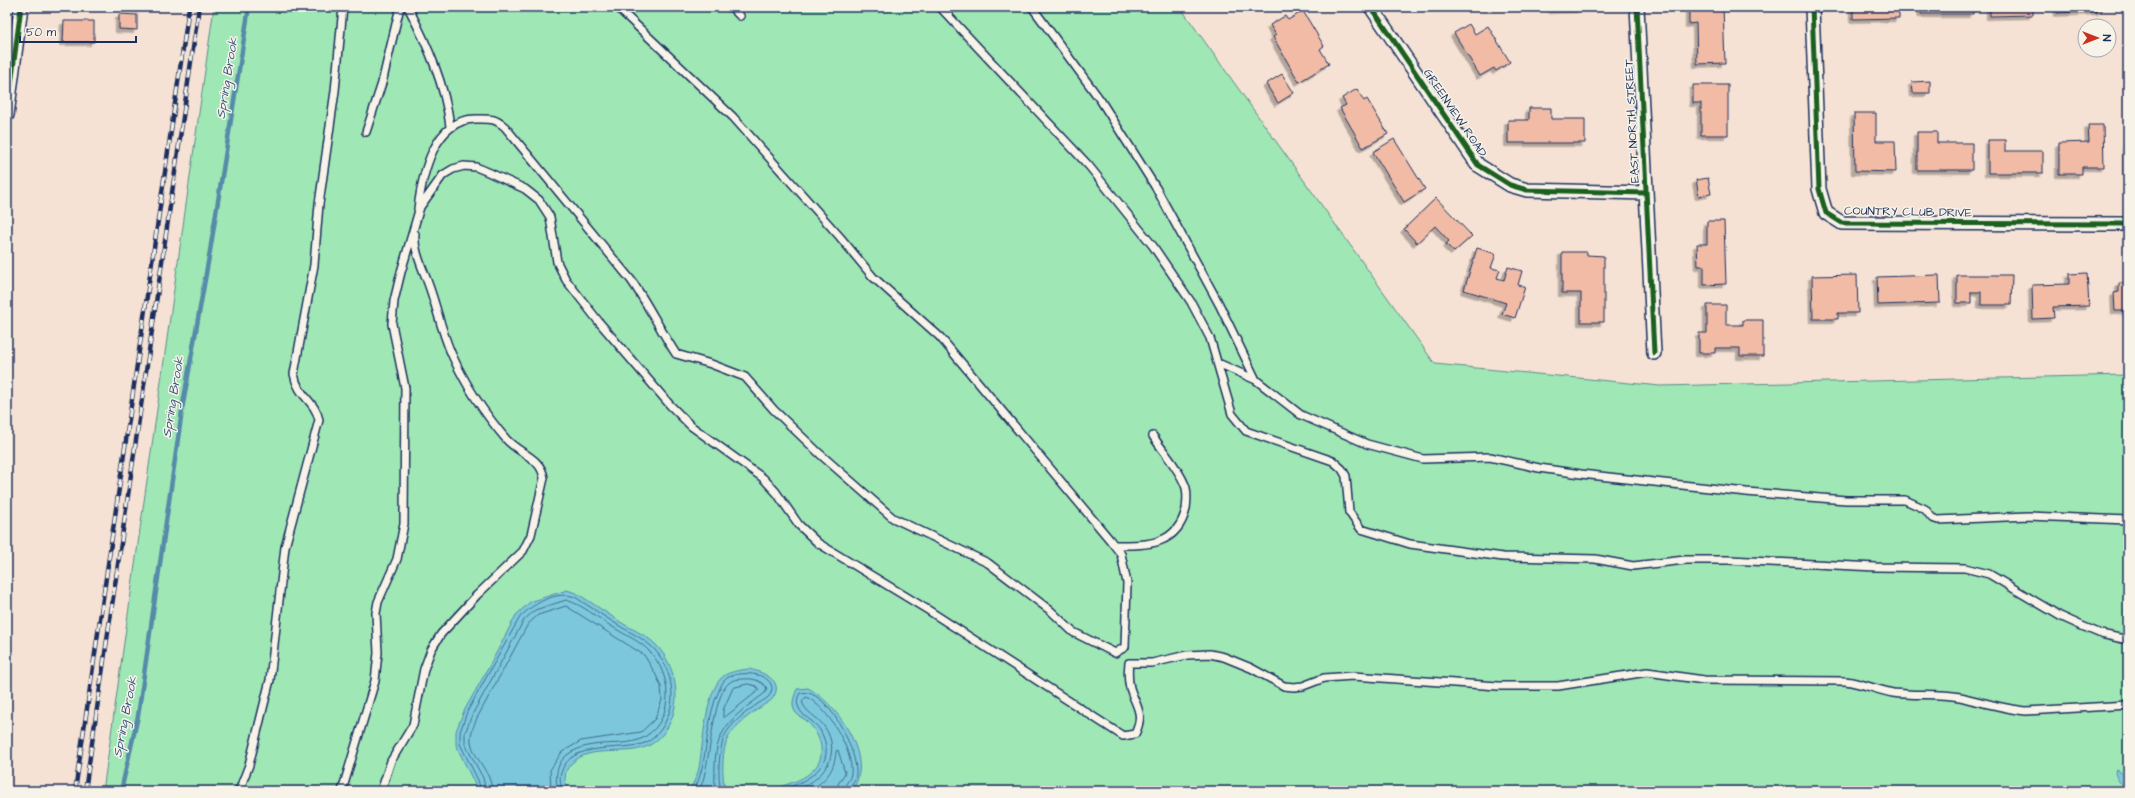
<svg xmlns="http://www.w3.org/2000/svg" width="2135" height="798" viewBox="0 0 2135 798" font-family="'Architects Daughter',sans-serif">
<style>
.green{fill:#9fe7b5;stroke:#5d8b8a}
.water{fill:#7bc7db;stroke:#558aa9}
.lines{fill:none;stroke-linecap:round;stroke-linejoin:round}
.shore{stroke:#416c90;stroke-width:1}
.stream{stroke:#558aa9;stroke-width:4.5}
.building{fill:#f1bba6;stroke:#1b2f5e;filter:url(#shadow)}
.lane-casing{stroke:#1b2f5e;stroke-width:10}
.street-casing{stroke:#1b2f5e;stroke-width:16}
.lane{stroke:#f7f3e8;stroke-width:7}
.street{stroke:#f7f3e8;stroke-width:13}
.rail-casing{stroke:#1b2f5e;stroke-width:4.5}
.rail{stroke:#f7f3e8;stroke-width:3;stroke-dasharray:9;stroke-linecap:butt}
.cycleway-casing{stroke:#f7f3e8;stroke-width:8}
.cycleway{stroke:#1b5e20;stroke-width:5}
.labels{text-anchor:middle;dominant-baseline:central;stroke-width:3;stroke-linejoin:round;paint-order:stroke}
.street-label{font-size:12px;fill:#1b2f5e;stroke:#f7f3e8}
.water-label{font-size:13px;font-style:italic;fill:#33557d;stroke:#f7f3e8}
</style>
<defs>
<filter id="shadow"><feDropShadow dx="-3.5" dy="3.5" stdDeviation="0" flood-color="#0004"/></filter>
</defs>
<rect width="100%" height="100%" fill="#f5e2d4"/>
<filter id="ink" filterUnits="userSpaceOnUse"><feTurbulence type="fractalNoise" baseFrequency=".025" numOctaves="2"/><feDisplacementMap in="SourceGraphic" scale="8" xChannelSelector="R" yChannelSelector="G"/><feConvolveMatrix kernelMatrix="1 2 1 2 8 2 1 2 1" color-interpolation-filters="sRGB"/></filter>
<g filter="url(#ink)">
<path class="green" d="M214 7H1180L1435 364 1660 386 2128 375V791H103Z"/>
<path class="water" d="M567 590 576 593C591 602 605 612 619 621 631 629 645 634 655 644 672 660 680 689 674 711 671 725 661 740 648 746 625 757 591 744 572 763 563 771 565 780 566 791H478L456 745V731L464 711 490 665 516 615 530 602Z
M749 669C762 672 785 680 773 698 771 702 764 704 761 707 749 715 737 724 729 736 721 750 722 776 725 791H689C693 784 697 776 699 768 703 747 705 687 725 675 732 671 741 670 749 669Z
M808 688C837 703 877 761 851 791H771C784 784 801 782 812 771 828 757 821 736 808 722 805 719 799 717 796 713 790 705 794 697 797 689Z
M2117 770 2128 777V788C2121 785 2116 779 2115 772Z"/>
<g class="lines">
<path class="shore" d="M748 684 756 686 759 690 725 717H723V710L733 688Z
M481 791 478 780 460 744V732L467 712 520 617C533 604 556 590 575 597 589 606 603 616 618 625 629 632 641 637 651 646 668 661 677 692 669 713 665 725 657 738 645 743 621 752 570 740 561 773 559 778 561 786 562 791
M486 791 483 778 465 744V733L472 715 524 620 535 610 566 600C584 605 600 620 616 629 627 636 640 641 649 651 672 674 675 717 646 736 626 750 593 736 567 755 555 765 556 777 557 791
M492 791C492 772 474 760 471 742 470 734 474 725 477 718L528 624 538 615 566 606 644 655 655 673 661 686 662 700 655 719 641 732 581 741 562 752 550 770 551 791
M694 791C710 759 704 720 720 688 721 685 724 680 727 678 737 671 770 671 772 688 772 690 771 694 769 696 767 699 762 701 759 703 748 711 730 723 724 737 719 752 717 775 721 791
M699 791C712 766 710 697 730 682 734 679 740 679 745 679 754 678 761 681 767 688L765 693C737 714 715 727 715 766 715 774 714 783 716 791
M780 791C807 781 840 766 820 730 815 721 802 717 799 708 796 702 797 699 800 693 827 686 858 752 856 774 856 781 849 785 849 791
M794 791C822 781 844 755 824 726 818 717 804 712 802 701L806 697C827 706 854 751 851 774 850 781 844 784 843 791
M809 791C825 781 835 771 836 751L838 750 845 773 838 784 837 791"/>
<path class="stream" d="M121 791 138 716 183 404 210 251 249 7"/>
</g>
<path class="building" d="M125 7H142V9L125 8Z
M1552 7H1581V9L1552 10Z
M1689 7H1723L1725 63 1697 64 1696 23 1689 24Z
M1853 7H1899V18L1853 19Z
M1921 7H1973V14H1921Z
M1990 7H2033V15L1990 16Z
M2057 7H2102V11L2057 13Z
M1303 11 1324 46 1320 49 1329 64 1299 82 1273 37 1276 35 1270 25 1285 16 1288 20Z
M119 14 137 15V30L119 29Z
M64 21H94V42H63Z
M1469 24 1475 34 1488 26 1510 62 1496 71 1494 68 1480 76 1454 33Z
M1282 74 1294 93 1278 103 1266 84Z
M1930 81V93H1913L1912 82Z
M1693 85H1728V135H1701V103H1693Z
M1357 89 1364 101 1367 99 1388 134 1363 148 1340 108 1346 105 1342 98Z
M1529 108H1551V119H1585V143H1508V120H1529Z
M1854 113H1876V141H1895L1896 172 1855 171Z
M2088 125H2103L2104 167H2082V174H2059V143L2089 142Z
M1917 132H1937V143H1972V170H1917Z
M1394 139 1425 189 1404 202 1373 152Z
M1988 140H2005V151H2043V173H1988Z
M2126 144H2128V172H2126Z
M1708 178 1711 194 1699 196 1696 180Z
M1436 198 1472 236 1454 252 1446 244 1449 241 1435 226 1417 243 1404 229Z
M1707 221H1724L1726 284 1704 285V266H1698L1697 244H1707Z
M1477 248 1496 254 1491 268 1500 270 1497 278 1504 280 1508 267 1522 271 1518 285 1525 287 1515 318 1502 314 1506 303 1464 290Z
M1562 252H1587V255L1604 256V322H1581V293H1562Z
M2087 273 2089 306 2053 307 2054 318 2033 319 2032 285 2069 284V274Z
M1857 275 1858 313H1838V319H1813L1812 276Z
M1939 275 1940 303 1878 305 1877 277Z
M1957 275H2012L2011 305H1981V292H1971V303H1957Z
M2119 283H2128V311H2115L2114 293 2119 292Z
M1707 305H1726V325H1743V320H1763V356H1740V348H1715V353H1699V333H1707Z"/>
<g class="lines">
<g class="lane-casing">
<path id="lane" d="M408 7C427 44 445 84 450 126
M731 7 740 16
M940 7 1089 166 1153 246 1191 302 1210 338 1232 414 1246 431 1333 461 1342 469 1346 476 1349 512 1361 529 1410 544 1503 557 1595 559 1633 566 1685 560H1729L1876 567 1965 568 1989 574 2060 616 2082 626 2101 634 2128 640
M1032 7 1101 101 1156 188 1219 304 1256 380 1301 415 1367 444 1423 459 1490 457 1539 468 1581 474 1746 492 1846 500H1905L1925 509 1932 518 1938 520 2028 516 2128 520
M366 132 382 83 400 7
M418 209C422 175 434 118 477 119 491 119 494 118 505 127L631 280C648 304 660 330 676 354L711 364 745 377 774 410 820 454 893 518 988 563 1051 611 1073 632 1115 653 1125 647 1127 583 1121 554 1110 540 940 337 873 277 840 237 733 117 617 7
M1218 363 1256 380
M1114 545C1145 545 1177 547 1186 509 1187 501 1188 492 1185 485 1178 467 1163 452 1153 436
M239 791 249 765 270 680 285 547 319 420C315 400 298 397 294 374L314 265 319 204 335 91 343 7
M342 791 375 681 378 653 376 613 378 602 397 559 404 524 405 388 392 324 394 301 401 272 420 207 443 175 453 169 464 166 476 167 488 172 525 189 539 200 550 217 557 262 566 280 599 322 670 405 691 426 763 478 776 492 799 525 818 543 928 610 1123 736 1135 734C1145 713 1136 707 1130 688 1128 680 1128 671 1129 663H1152L1187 655 1210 654 1224 657 1251 668 1284 686 1294 687 1303 686 1324 678 1353 676 1498 686H1558L1647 672 1704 680 1845 681C1862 683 1877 690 1893 693 1915 696 1938 693 1960 697 1982 702 2003 709 2026 711L2128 705
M381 791 391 761 413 725 424 669 431 650 441 634 477 595 523 551 531 535 544 478C541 457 519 454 506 439 484 413 466 386 452 355 442 333 437 308 429 286 424 271 413 250 415 234"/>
</g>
<g class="street-casing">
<path id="street" d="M1371 7 1478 165 1510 185 1527 190 1646 193
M1637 7 1654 353
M1812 7 1819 189 1826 213 1842 223 2128 224
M7 115 21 7"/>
</g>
<use href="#lane" class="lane"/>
<use href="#street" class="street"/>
<g class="rail-casing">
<path id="rail" d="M75 791 189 7
M85 791 199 7"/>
</g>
<use href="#rail" class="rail"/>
<g class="cycleway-casing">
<path id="cycleway" d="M1371 7 1478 165 1510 185 1527 190 1646 193
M1637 7 1654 353
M1812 7 1819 189 1826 213 1842 223 2128 224
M7 115 21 7"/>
</g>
<use href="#cycleway" class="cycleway"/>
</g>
</g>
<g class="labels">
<g class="street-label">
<text transform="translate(1455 113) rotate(56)">GREENVIEW ROAD</text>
<text transform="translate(1632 121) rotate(-93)">EAST NORTH STREET</text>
<text transform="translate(1908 212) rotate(1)">COUNTRY CLUB DRIVE</text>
</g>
<g class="water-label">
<text transform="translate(227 78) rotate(-81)">Spring Brook</text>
<text transform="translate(173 397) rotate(-81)">Spring Brook</text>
<text transform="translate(125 717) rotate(-79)">Spring Brook</text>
</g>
</g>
<rect width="2135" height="798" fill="none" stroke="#f7f3e8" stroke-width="24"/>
<rect x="12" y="12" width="2111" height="774" fill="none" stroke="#1b2f5e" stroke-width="1.5" filter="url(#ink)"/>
<g transform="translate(2097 38) rotate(90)"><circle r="19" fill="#f7f3e8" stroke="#9fa5b1"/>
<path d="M0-3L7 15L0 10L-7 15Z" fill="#c8321e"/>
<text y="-6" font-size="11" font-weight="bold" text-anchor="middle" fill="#1b2f5e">N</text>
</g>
<path d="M20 36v6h116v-6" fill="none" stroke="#1b2f5e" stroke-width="2"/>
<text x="26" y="36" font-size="12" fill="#1b2f5e" stroke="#f7f3e8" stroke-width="3" paint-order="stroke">50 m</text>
</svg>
